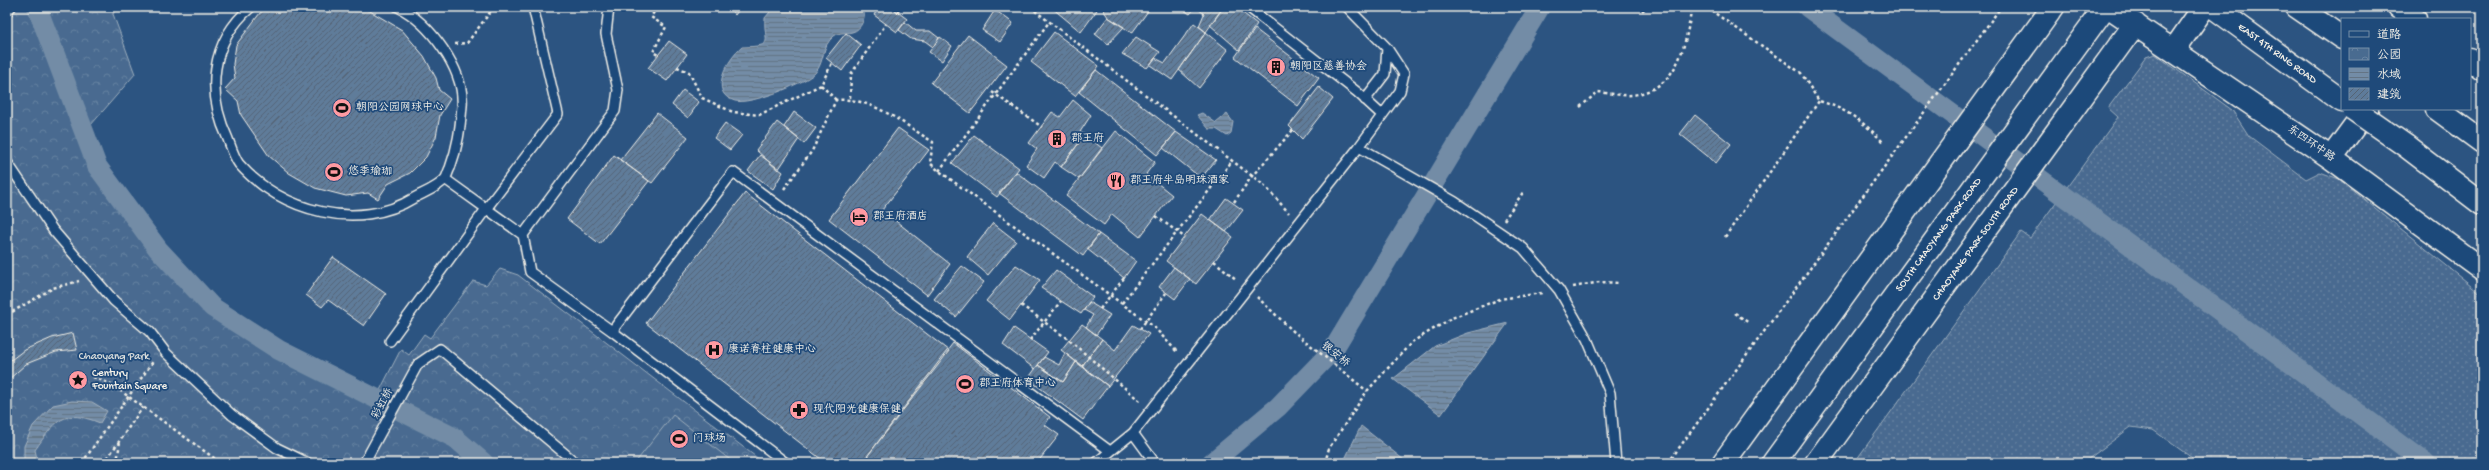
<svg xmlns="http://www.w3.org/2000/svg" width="2489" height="470" viewBox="0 0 2489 470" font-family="'Gochi Hand','LXGW WenKai TC',sans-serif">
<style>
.grass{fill:url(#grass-dots);stroke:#9eaebc}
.park{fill:url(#park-crowns);stroke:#9eaebc}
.pitch{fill:#496b90;stroke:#9eaebc}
.water{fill:url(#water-rules);stroke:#a7b4c0}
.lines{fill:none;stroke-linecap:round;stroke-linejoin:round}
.canal{stroke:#738ca6;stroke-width:20}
.building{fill:url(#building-hatch);stroke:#f4f1e8}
.lane-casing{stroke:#f4f1e8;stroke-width:12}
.secondary-casing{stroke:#f4f1e8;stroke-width:25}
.primary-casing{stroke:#f4f1e8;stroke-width:25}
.highway-casing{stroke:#f4f1e8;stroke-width:25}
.path{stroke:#f4f1e8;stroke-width:2.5;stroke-dasharray:3 3;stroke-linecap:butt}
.lane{stroke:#1f4a7a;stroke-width:9}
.secondary{stroke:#1f4a7a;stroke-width:22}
.primary{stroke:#1f4a7a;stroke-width:22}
.highway{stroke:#1f4a7a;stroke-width:22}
.highway-bridge-casing{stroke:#f4f1e8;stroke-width:25;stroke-linecap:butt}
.highway-bridge{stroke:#1f4a7a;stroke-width:22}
.labels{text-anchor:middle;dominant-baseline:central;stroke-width:3.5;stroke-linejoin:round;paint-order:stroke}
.street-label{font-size:11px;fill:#f4f1e8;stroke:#1f4a7a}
.poi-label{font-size:11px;fill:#f4f1e8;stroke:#1f4a7a;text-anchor:start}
.park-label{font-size:11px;fill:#dadddb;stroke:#1f4a7a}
</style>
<defs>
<pattern id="grass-dots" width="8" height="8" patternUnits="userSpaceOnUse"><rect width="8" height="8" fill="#496b90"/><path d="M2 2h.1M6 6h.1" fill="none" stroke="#6481a0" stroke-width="1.8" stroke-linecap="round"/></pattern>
<pattern id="park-crowns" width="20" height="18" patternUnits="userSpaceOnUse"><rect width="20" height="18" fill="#496b90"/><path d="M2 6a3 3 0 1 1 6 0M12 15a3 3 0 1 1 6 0" fill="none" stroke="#6481a0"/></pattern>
<pattern id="water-rules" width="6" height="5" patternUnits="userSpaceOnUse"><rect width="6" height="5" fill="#738ca6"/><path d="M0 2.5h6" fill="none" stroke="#647484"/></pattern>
<pattern id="building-hatch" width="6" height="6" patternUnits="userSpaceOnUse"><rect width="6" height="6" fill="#5e7b9a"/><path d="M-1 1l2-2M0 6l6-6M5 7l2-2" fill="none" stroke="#556474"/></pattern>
</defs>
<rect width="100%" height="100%" fill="#2c5481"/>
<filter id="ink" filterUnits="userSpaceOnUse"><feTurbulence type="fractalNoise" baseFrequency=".025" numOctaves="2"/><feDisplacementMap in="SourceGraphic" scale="8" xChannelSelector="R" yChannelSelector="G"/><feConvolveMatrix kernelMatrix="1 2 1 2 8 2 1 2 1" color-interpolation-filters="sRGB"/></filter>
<g filter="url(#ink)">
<path class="grass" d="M2155 54 2232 110 2249 136 2306 179 2320 172 2339 179 2482 294V463H2199L2153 430 2131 427 2083 463H1854L2021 232 2030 238 2118 117 2108 108 2146 57Z"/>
<path class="park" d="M7 7H117L113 14 135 74 84 133 97 166 158 249 212 307 279 350 376 398 401 349 409 355 424 334 430 338 473 281 486 285 500 269 518 275 764 463H7Z"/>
<path class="pitch" d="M673 415 734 463H635Z"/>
<path class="water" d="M774 7H864C866 16 862 30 852 32 845 34 841 31 834 36 821 46 825 62 815 73 809 79 796 84 788 88 777 93 746 104 735 101 707 93 728 59 742 47 777 46 763 42 765 18Z
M1202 113 1216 123 1227 114 1233 122 1231 133 1227 136 1216 129H1209L1197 115Z
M1508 323 1441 415 1393 379 1435 346 1468 333Z
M72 401 92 402 107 411 100 423C63 408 56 420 35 450L38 463H24V446L33 426 53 405Z
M1361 426 1404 460 1402 463H1343Z"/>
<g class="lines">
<path class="canal" d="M37 7 97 166 158 249 212 307 279 350 455 438 484 463
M1807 7 2426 463
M1211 463 1278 407 1333 350 1540 7"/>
</g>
<path class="building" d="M269 7H359L370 11 402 30 424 56 436 78 439 90 450 99 440 115 436 137 426 157 410 173 388 184 378 199 368 193 346 196 315 188 289 173 269 156 241 115 238 101 225 89 235 78 233 64 236 45 260 13Z
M728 7H741L735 15Z
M868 7H879L875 12Z
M879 7H891L907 19 897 32 874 15Z
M1051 7H1093L1097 10 1081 32Z
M1108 7H1151L1132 33 1108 17 1104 11Z
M1179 7H1196L1190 14Z
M1196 7 1222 9 1206 32 1199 26 1204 14Z
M1220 7H1235L1257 24 1239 50 1210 25 1222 9Z
M995 10 1013 23 1000 42 982 30Z
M1108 17 1124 27 1108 44 1095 34Z
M905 22 916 31H930L939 38 933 47 925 41 911 39 899 30Z
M1194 23 1206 32 1172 80 1150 65 1155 58 1165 63Z
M1255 29 1319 78 1298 106 1235 57Z
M1054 32 1099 66 1075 96 1031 62Z
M1206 32 1228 50 1199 88 1179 70Z
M846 33 861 45 842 71 826 58Z
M968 35 1007 65 970 113 931 83Z
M940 37 952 46 942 61 929 52Z
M1136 37 1160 52 1147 68 1122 54Z
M669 41 687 54 667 81 648 68Z
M1096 70 1176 132 1157 155 1079 92Z
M1319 87 1333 99 1302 139 1289 126Z
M683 90 699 102 688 118 672 105Z
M1073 100 1091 115 1080 132 1085 135 1061 167 1055 162 1044 178 1026 165 1037 149 1029 143 1052 112 1060 117Z
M794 112 816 128 804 144 784 127Z
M657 113 688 137 652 183 620 160Z
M1695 115 1731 144 1716 163 1680 134Z
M777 122 799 139 778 170 756 150Z
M725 123 742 135 730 150 714 138Z
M898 128 929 150 882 210 950 264 927 295 829 219Z
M1116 131 1155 162 1146 174 1172 195 1140 237 1112 214 1104 225 1066 196Z
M1176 132 1216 160 1201 178 1163 148Z
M974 135 1019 168 997 197 952 163Z
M1085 135 1102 148 1079 179 1061 167Z
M614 155 649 181 600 244 567 219Z
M760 155 783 172 773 189 748 171Z
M1016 172 1099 234 1083 256 999 193Z
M745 193 949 351 862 463H826L646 323Z
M1226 198 1243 210 1226 232 1210 220Z
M1202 214 1233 237 1196 284 1166 261Z
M993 223 1016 241 988 275 967 257Z
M1099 234 1136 261 1124 278 1087 249Z
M333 257 386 294 364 326 328 300 322 307 306 295Z
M1016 265 1040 280 1010 320 986 301Z
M962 266 984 282 956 317 934 299Z
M1174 267 1190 279 1175 299 1159 287Z
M1056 270 1093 297 1081 314 1041 288Z
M1089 302 1110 315 1096 335 1086 327 1093 315 1084 310Z
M1082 324 1102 339 1082 366 1061 350Z
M1133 325 1149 334 1108 386 1082 366 1102 339 1115 350Z
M1014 328 1048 352 1035 369 1003 345Z
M73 333 77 350 56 352 26 364 7 381V363L24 350 52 338Z
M953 343 1050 417 1045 425 1059 435 1037 463H862Z
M1065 353 1076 362 1063 382 1038 365 1044 357 1059 365Z
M1076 362 1108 386 1083 420 1028 379 1038 365 1063 382Z"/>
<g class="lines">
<g class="lane-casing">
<path id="lane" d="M251 7C210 42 206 92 228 139 231 147 234 157 239 164 281 212 359 232 414 198 423 193 439 187 445 179 447 177 448 171 450 168 458 146 460 130 462 106 465 70 430 23 398 7
M1248 7 1357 92 1382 115
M1347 7 1387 48 1404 74 1400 91 1359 147
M7 12 11 7
M1365 100 1385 74 1387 48
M7 162 53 230 114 301 150 332 166 353 232 415 277 448 308 463
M445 179 523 235 530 272 612 331
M523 235 615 111 618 90 606 34 609 7
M390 341 486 209 558 114 533 7
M364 463 418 364 440 349 576 463
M786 463 612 331 733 172 1110 451
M1096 463 1133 433
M1155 463 1133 433 1359 147 1455 202 1523 248 1559 290 1587 339 1610 393 1616 463"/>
</g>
<g class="secondary-casing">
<path id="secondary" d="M2109 7 2331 158 2482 269
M2399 7 2415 19
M2174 50 2204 7
M2470 60 2482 69
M2331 158 2367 109
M1816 463 2135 24"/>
</g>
<g class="primary-casing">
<path id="primary" d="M1723 463 2053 7
M1773 463 2105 7"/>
</g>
<g class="highway-casing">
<path id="highway" d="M2213 7 2342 101
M2297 7 2342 38
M2437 109 2482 142
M2406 146 2482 204"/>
</g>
<path class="path" d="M657 7 651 17 666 27 653 52 658 55
M1030 7 1264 185 1289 213
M1706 7 1801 73 1819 101C1845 108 1864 122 1883 142
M1642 11 1647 7
M897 12 901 7
M455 44 467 43 494 7
M677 67 689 72 702 98 733 112 759 115 821 85 832 63
M821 85 836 100
M992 92 1042 127
M850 98 851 74 886 24
M1580 107 1598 92C1609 93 1622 96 1632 95 1679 89 1685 46 1692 7
M939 171 1049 22
M784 189 812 151 836 100C871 96 905 125 933 142L930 163 939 171 1154 327 1178 353
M1234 202 1252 176 1293 130
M1156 216 1184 237
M1504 220 1524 191
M1725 237 1819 101
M1214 261 1237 280
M1573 287 1600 282 1620 283
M1257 297 1293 331 1367 391
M1122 303 1232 161
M1021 305 1069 340 1140 401
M1100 309 1124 278
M1735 313 1749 323
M7 315 53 288 79 281
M1140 329 1166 293
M1030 340 1061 301
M93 377 111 384 221 463
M82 463 154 360
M104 463 143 407
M117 463 120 441
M1325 463 1329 448 1367 391 1412 342 1452 318 1500 299 1542 293
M1668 463 2001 7"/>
<use href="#lane" class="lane"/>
<use href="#secondary" class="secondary"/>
<use href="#primary" class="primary"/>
<use href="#highway" class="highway"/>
<g class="highway-bridge-casing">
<path id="highway-bridge" d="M2353 109 2406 146"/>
</g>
<use href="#highway-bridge" class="highway-bridge"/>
</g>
</g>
<defs>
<g id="building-disc" transform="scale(1)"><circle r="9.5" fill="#ff9aa2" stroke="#1f4a7a"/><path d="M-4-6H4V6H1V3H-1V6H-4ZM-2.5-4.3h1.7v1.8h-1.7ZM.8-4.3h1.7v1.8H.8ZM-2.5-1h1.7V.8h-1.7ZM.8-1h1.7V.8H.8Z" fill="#111"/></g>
<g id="stadium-disc" transform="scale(1)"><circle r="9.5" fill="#ff9aa2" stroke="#1f4a7a"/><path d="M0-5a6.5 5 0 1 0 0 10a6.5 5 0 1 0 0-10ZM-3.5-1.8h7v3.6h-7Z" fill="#111"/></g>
<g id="restaurant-disc" transform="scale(1)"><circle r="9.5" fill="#ff9aa2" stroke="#1f4a7a"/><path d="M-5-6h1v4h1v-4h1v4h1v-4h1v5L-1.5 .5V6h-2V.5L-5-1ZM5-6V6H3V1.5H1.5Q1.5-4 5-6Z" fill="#111"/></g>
<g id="hotel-disc" transform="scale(1)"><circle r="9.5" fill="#ff9aa2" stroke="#1f4a7a"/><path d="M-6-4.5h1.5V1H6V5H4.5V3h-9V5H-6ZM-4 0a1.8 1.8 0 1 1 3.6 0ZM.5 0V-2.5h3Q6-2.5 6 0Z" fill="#111"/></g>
<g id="hospital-disc" transform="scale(1)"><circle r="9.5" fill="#ff9aa2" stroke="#1f4a7a"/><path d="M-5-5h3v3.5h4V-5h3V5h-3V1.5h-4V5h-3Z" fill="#111"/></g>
<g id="sight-disc" transform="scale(1)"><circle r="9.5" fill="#ff9aa2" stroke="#1f4a7a"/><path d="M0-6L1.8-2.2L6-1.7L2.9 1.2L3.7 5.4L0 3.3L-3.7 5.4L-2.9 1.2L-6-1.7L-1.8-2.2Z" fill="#111"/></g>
<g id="pharmacy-disc" transform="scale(1)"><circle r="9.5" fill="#ff9aa2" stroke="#1f4a7a"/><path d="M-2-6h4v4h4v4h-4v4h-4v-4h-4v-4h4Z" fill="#111"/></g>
</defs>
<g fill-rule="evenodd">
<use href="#building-disc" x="1276" y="67"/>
<use href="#stadium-disc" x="342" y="108"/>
<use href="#building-disc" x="1057" y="139"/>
<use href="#stadium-disc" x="334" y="172"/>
<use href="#restaurant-disc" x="1116" y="181"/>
<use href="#hotel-disc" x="859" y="217"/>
<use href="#hospital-disc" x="714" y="350"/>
<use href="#sight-disc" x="78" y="380"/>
<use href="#stadium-disc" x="965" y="384"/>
<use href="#pharmacy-disc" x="799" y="410"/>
<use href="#stadium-disc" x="679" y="439"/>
</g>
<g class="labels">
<g class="street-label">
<text transform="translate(2277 54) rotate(36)">EAST 4TH RING ROAD</text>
<text transform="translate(2311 144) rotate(35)">东四环中路</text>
<text transform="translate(1939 235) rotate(-54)">SOUTH CHAOYANG PARK ROAD</text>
<text transform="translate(1976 244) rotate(-54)">CHAOYANG PARK SOUTH ROAD</text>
<text transform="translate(1335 355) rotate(39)">银安桥</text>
<text transform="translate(383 404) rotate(-62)">彩虹桥</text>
</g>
<g class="poi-label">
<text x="1290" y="67">朝阳区慈善协会</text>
<text x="356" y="108">朝阳公园网球中心</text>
<text x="1071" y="139">郡王府</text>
<text x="348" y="172">悠季瑜珈</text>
<text x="1130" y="181">郡王府半岛明珠酒家</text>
<text x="873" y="217">郡王府酒店</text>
<text x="728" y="350">康诺脊柱健康中心</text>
<text x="92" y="374">Century<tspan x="92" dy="13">Fountain Square</tspan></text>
<text x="979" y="384">郡王府体育中心</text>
<text x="813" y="410">现代阳光健康保健</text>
<text x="693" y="439">门球场</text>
</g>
<g class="park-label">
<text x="114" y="357">Chaoyang Park</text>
</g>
</g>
<rect width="2489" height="470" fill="none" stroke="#1f4a7a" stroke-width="24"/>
<rect x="12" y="12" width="2465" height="446" fill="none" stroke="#f4f1e8" stroke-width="1.5" filter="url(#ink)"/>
<rect x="2341" y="18" width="130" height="92" fill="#1f4a7a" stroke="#748da6"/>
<rect x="2349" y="31" width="20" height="6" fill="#1f4a7a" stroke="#748da6"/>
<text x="2377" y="38" font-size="12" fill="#f4f1e8">道路</text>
<rect x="2349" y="48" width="20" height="12" fill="url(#park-crowns)" stroke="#748da6"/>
<text x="2377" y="58" font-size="12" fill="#f4f1e8">公园</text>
<rect x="2349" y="68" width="20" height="12" fill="url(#water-rules)" stroke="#748da6"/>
<text x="2377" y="78" font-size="12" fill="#f4f1e8">水域</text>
<rect x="2349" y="88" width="20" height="12" fill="url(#building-hatch)" stroke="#748da6"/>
<text x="2377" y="98" font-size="12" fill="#f4f1e8">建筑</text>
</svg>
